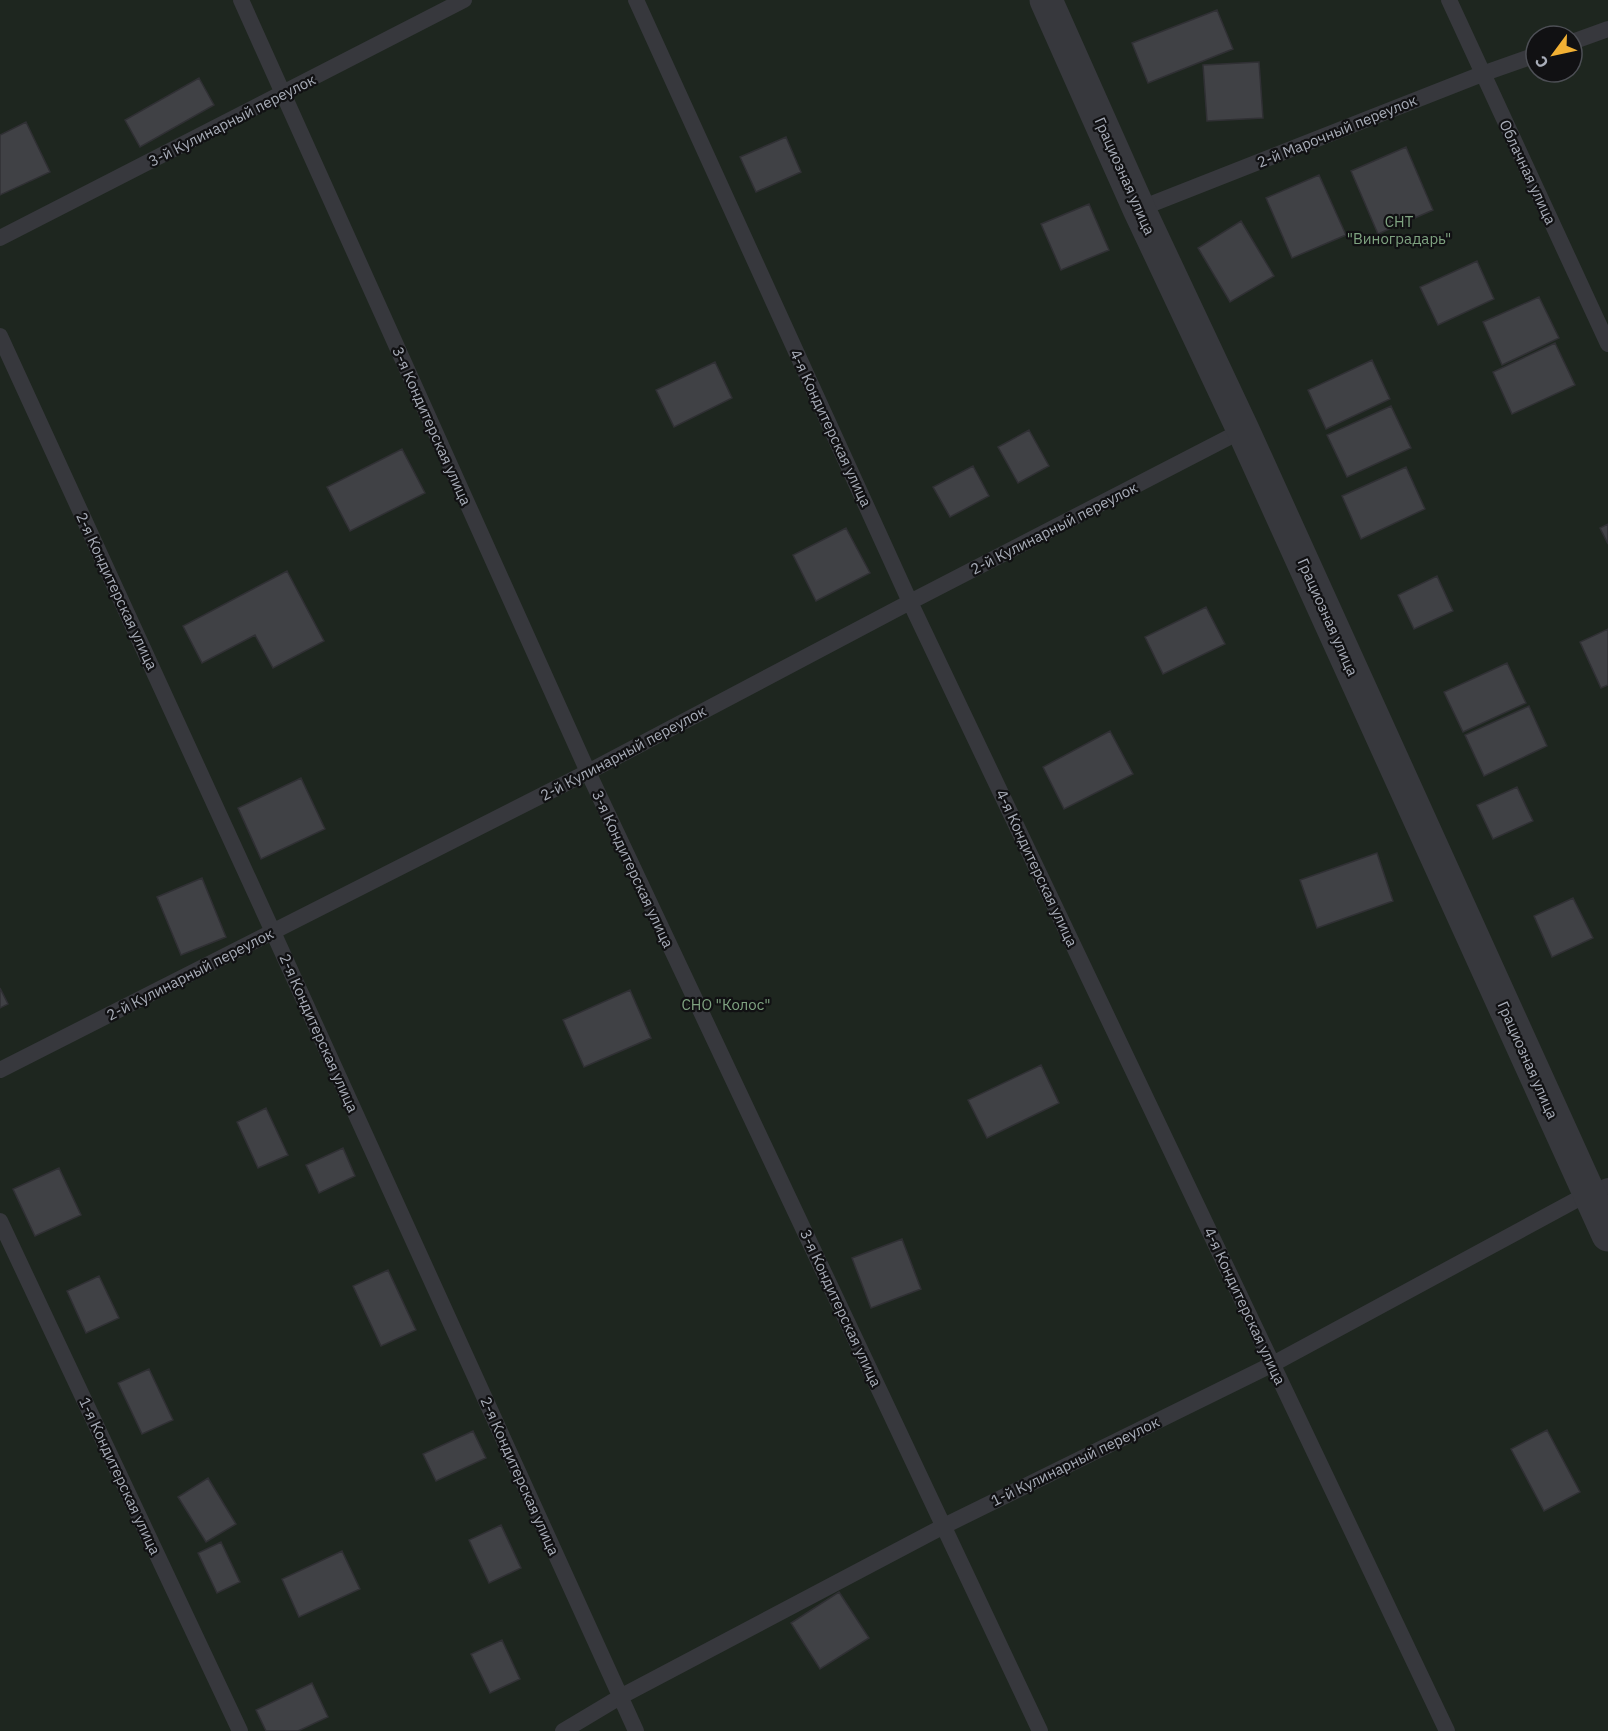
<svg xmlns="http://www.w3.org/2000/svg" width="1608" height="1731" viewBox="0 0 1608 1731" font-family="'IBM Plex Sans',sans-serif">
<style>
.green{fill:#1e261f;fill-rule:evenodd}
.building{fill:#404145;stroke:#303034;stroke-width:1.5}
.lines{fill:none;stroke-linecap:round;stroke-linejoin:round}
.service{stroke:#37383d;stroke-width:16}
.minor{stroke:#37383d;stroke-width:33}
.labels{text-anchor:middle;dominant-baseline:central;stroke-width:4.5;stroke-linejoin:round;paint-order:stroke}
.street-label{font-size:15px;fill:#a8adb8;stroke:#111113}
.park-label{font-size:15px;fill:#7fa381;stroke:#111113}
</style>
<rect width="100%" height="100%" fill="#161618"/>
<path class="green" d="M0 0H1608V1731H0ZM1536 36H1572V72H1536Z"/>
<path class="building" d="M1217 10 1233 49 1148 83 1132 43Z
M1259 62 1263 118 1207 121 1203 65Z
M199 78 214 105 140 147 125 120Z
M26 122 50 172 0 195V135Z
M786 137 801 172 756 192 740 157Z
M1406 147 1433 210 1378 234 1351 171Z
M1319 175 1346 235 1292 258 1266 198Z
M1089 204 1109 250 1061 270 1041 224Z
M1241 221 1274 276 1230 302 1198 248Z
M1477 261 1494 299 1438 325 1420 287Z
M1539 297 1559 338 1502 365 1483 322Z
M1555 343 1575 385 1512 414 1493 372Z
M1372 360 1390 399 1326 429 1308 390Z
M715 362 732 398 674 427 656 390Z
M1391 406 1411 448 1347 477 1327 435Z
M1029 430 1049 466 1018 483 998 447Z
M402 449 425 493 350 531 327 487Z
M973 466 989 496 950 517 933 487Z
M1406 467 1425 509 1361 539 1342 496Z
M1608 524V544L1600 528Z
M846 528 870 573 816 601 793 555Z
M287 571 324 641 273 668 255 635 202 663 183 626Z
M1437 576 1453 611 1414 629 1398 595Z
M1206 607 1225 644 1163 674 1145 637Z
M1608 629V685L1601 688 1580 642Z
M1507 663 1526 703 1463 732 1444 692Z
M1529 706 1547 746 1484 776 1465 735Z
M1110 731 1133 774 1064 809 1043 767Z
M301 778 325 829 261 859 238 808Z
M1517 787 1533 821 1493 839 1477 805Z
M1377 853 1393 901 1317 928 1300 880Z
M202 878 226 937 181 955 157 897Z
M1573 898 1593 938 1552 957 1534 916Z
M0 988 8 1004 0 1008Z
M630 990 651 1038 584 1067 563 1020Z
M1041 1065 1059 1103 987 1138 968 1100Z
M266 1108 288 1155 258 1168 237 1122Z
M343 1148 355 1176 319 1193 306 1165Z
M59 1168 81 1215 35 1236 13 1189Z
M902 1239 921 1289 871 1308 852 1258Z
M388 1270 416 1330 381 1346 353 1286Z
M99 1276 119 1318 86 1333 67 1291Z
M149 1369 173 1420 142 1434 118 1383Z
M1547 1430 1580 1492 1544 1511 1511 1449Z
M473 1431 486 1458 436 1481 423 1454Z
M208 1478 236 1524 206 1542 178 1497Z
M501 1525 521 1568 489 1583 469 1540Z
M221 1542 240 1582 217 1593 198 1553Z
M342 1551 360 1589 299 1617 282 1579Z
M839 1592 869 1638 820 1669 791 1623Z
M502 1640 520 1679 490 1693 471 1654Z
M312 1683 328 1717 298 1731H266L256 1710Z"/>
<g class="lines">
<path class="service" d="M241 0 588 772 1040 1731
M636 0 910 602 1447 1731
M1449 0 1608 344
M1572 42 1608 29
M1139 209 1482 74 1536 55
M0 238 464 0
M0 336 273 932 636 1731
M0 1070 588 772 910 602 1243 430
M0 1221 240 1731
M563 1731 620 1697 944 1526 1273 1364 1589 1193 1608 1186"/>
<path class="minor" d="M1046 0 1139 209 1243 430 1608 1235"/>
</g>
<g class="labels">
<g class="street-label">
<text transform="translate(232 120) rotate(-27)">3-й Кулинарный переулок</text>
<text transform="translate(1337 131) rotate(-22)">2-й Марочный переулок</text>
<text transform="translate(1528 172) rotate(65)">Облачная улица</text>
<text transform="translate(1125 176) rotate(66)">Грациозная улица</text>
<text transform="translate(432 426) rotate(66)">3-я Кондитерская улица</text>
<text transform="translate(831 428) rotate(65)">4-я Кондитерская улица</text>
<text transform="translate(1054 528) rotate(-27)">2-й Кулинарный переулок</text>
<text transform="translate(117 591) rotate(65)">2-я Кондитерская улица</text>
<text transform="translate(1328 617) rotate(66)">Грациозная улица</text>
<text transform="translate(623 753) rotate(-28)">2-й Кулинарный переулок</text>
<text transform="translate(1037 868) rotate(65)">4-я Кондитерская улица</text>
<text transform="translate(633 869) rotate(65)">3-я Кондитерская улица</text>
<text transform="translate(190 974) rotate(-27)">2-й Кулинарный переулок</text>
<text transform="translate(319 1033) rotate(66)">2-я Кондитерская улица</text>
<text transform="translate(1528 1060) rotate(66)">Грациозная улица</text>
<text transform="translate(1245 1306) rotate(65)">4-я Кондитерская улица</text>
<text transform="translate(841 1308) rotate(65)">3-я Кондитерская улица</text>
<text transform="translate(1075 1461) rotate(-26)">1-й Кулинарный переулок</text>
<text transform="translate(120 1476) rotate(65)">1-я Кондитерская улица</text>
<text transform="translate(520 1476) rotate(66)">2-я Кондитерская улица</text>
</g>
<g class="park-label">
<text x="1399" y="221">СНТ<tspan x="1399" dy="17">"Виноградарь"</tspan></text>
<text x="726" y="1004">СНО "Колос"</text>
</g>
</g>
<g transform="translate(1554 54) rotate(237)"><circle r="28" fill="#111113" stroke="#4d4f55" stroke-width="1.5"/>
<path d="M0-4.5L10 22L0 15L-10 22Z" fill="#f2b134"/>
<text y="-9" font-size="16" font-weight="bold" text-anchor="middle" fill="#a8adb8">С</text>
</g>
</svg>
